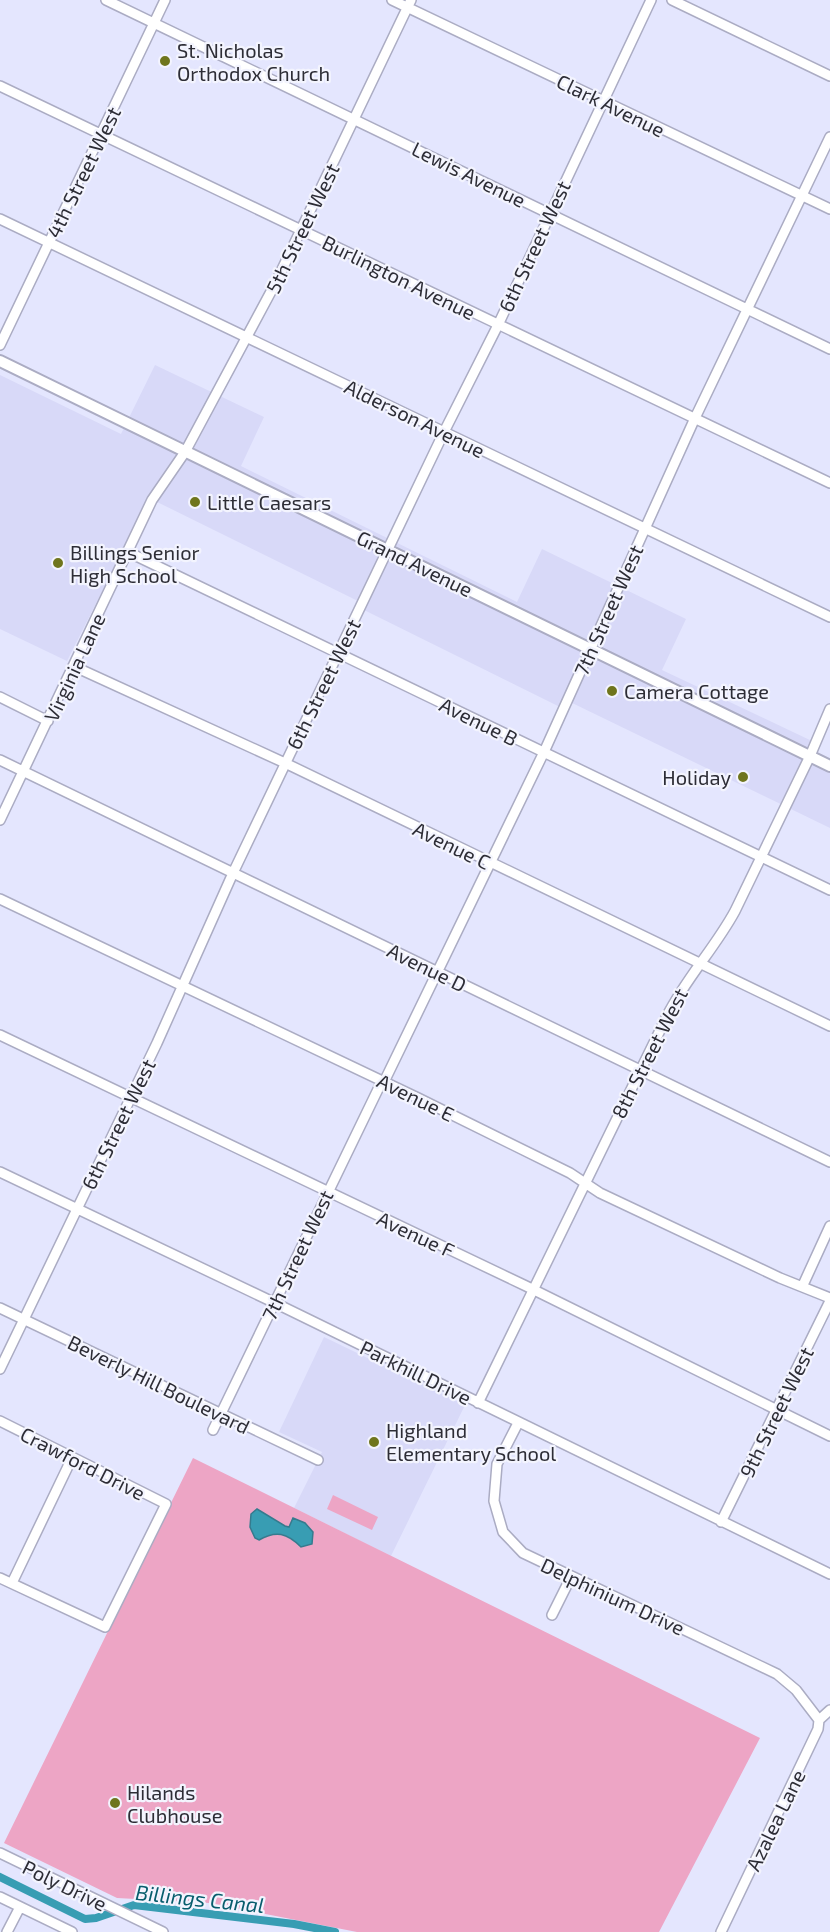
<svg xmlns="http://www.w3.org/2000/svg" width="830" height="1932" viewBox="0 0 830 1932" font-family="'Exo 2',sans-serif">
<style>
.built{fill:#d8d9f8}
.green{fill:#eda5c5}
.water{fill:#389db3;stroke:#357b8e;stroke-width:1.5}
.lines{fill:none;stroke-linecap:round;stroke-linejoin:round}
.canal{stroke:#389db3;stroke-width:8}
.minor-casing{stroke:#abacc3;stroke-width:12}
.major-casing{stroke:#abacc3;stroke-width:14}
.minor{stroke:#fff;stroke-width:9}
.major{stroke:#fff;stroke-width:10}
.poi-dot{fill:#6f751d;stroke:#f3f4fe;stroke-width:2}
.labels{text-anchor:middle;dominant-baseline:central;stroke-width:4.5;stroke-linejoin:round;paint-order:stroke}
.poi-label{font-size:20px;fill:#2d2d36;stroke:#f3f4fe;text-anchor:start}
.street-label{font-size:20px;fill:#2d2d36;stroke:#f3f4fe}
.water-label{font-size:21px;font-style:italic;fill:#085d6d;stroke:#f3f4fe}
</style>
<rect width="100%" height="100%" fill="#e4e6fe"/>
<path class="built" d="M155 365 264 417 241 466 517 602 542 549 686 619 662 670 814 742 810 756 830 766V828L568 701 564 709 360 608 362 603 149 498 67 661 0 629V375L121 434Z
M324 1337 465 1405 391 1556 294 1508 322 1452 279 1432Z"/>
<path class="green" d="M193 1458 760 1738 659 1932H357L209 1903 117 1898 4 1843Z
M333 1495 378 1517 372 1530 327 1509Z"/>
<path class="water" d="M257 1509 285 1526 289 1527 293 1518 305 1523 313 1532 312 1544 301 1547C287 1533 276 1530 259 1540L255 1538 250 1527 251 1514Z"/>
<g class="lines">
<path class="canal" d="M0 1877 85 1919 96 1918 134 1905 294 1924 335 1932"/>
<g class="minor-casing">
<path id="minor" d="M106 0 830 349
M392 0 830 209
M672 0 830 76
M0 86 830 483
M0 219 830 617
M0 345 165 0
M128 552 830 890
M73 666 285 763 830 1026
M0 697 48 721
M0 760 830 1162
M0 820 152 500 185 452 275 284 411 0
M0 899 418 1098 570 1173 600 1193 780 1278 830 1298
M0 1035 526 1286 830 1436
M384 1082 544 752 695 418 830 137
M0 1172 275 1303 830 1574
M803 1285 830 1226
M0 1308 318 1460
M0 1369 157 1043 233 873 444 432 498 325 651 0
M478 1403 667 1016C686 978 715 948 735 911L810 756 830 709
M0 1421 166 1504 105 1627 0 1578
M518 1423 497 1464 494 1501 503 1532 523 1553 777 1674 796 1690 819 1720
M213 1430 382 1081
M721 1522 830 1301
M12 1583 72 1458
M552 1615 571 1577
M0 1853 163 1932
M0 1897 72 1932
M7 1932 20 1907
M721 1932 818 1729 819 1720 830 1710"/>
</g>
<g class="major-casing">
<path id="major" d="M0 361 830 766"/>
</g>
<use href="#minor" class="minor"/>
<use href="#major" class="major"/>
</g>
<g class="poi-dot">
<circle cx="165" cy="61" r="6"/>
<circle cx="195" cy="502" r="6"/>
<circle cx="58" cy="563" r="6"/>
<circle cx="612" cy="691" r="6"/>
<circle cx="743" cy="777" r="6"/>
<circle cx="374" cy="1442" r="6"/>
<circle cx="115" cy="1803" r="6"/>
</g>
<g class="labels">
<g class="poi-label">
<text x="177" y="50">St. Nicholas<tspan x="177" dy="23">Orthodox Church</tspan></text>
<text x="207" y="502">Little Caesars</text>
<text x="70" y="552">Billings Senior<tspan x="70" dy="23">High School</tspan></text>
<text x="624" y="691">Camera Cottage</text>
<text x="731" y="777" text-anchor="end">Holiday</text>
<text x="386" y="1430">Highland<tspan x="386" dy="23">Elementary School</tspan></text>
<text x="127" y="1792">Hilands<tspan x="127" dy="23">Clubhouse</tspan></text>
</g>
<g class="street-label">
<text transform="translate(611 105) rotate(26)">Clark Avenue</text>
<text transform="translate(83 172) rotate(-64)">4th Street West</text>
<text transform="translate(469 174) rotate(26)">Lewis Avenue</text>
<text transform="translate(302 228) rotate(-64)">5th Street West</text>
<text transform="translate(534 246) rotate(-65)">6th Street West</text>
<text transform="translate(399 277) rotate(26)">Burlington Avenue</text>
<text transform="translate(415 418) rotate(26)">Alderson Avenue</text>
<text transform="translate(415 563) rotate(26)">Grand Avenue</text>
<text transform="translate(608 610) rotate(-66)">7th Street West</text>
<text transform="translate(74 667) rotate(-65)">Virginia Lane</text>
<text transform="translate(323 684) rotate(-64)">6th Street West</text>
<text transform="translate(479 721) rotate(26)">Avenue B</text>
<text transform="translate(452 845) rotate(26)">Avenue C</text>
<text transform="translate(427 967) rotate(26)">Avenue D</text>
<text transform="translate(649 1053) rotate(-63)">8th Street West</text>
<text transform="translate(416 1097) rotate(26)">Avenue E</text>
<text transform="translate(118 1124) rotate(-64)">6th Street West</text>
<text transform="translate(416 1234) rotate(25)">Avenue F</text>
<text transform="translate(297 1255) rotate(-65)">7th Street West</text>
<text transform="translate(416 1372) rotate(26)">Parkhill Drive</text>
<text transform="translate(159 1384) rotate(26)">Beverly Hill Boulevard</text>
<text transform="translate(776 1412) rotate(-64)">9th Street West</text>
<text transform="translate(83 1463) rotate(27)">Crawford Drive</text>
<text transform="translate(613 1596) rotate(25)">Delphinium Drive</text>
<text transform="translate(775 1820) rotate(-64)">Azalea Lane</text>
<text transform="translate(65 1885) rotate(26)">Poly Drive</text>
</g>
<g class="water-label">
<text transform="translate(200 1898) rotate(6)">Billings Canal</text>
</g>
</g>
</svg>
